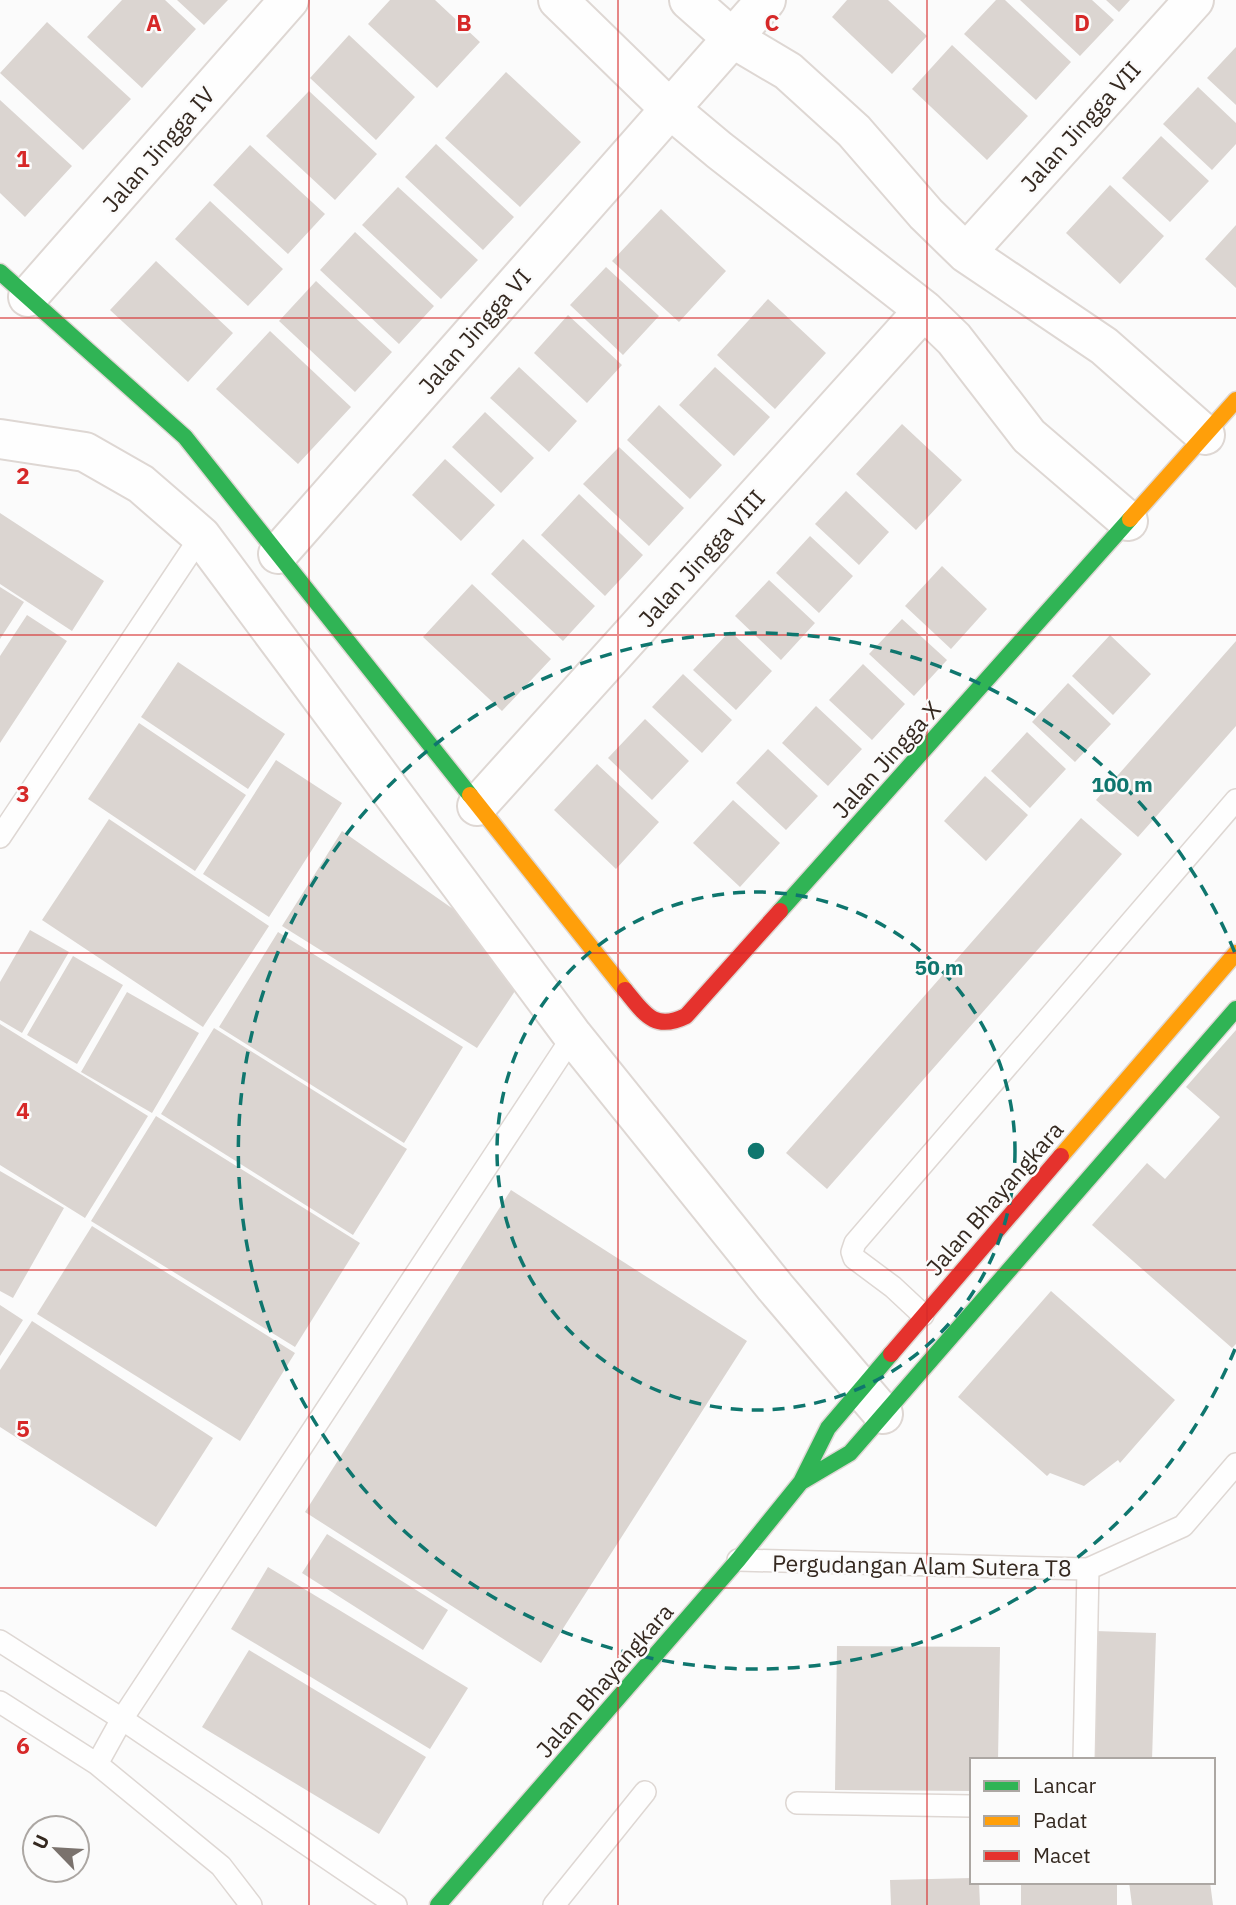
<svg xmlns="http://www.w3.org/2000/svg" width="1236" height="1905" viewBox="0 0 1236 1905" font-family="'IBM Plex Sans',sans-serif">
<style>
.building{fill:#dbd5d1}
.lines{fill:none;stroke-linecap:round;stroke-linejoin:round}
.lane-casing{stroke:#ded7d3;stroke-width:24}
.street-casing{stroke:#ded7d3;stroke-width:42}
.fast-casing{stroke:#ded7d3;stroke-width:19}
.slow-casing{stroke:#ded7d3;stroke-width:19}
.jam-casing{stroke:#ded7d3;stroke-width:19}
.lane{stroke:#fefefe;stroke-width:21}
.street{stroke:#fefefe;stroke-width:38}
.fast{stroke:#30b455;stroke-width:16}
.slow{stroke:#ff9f0a;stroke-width:16}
.jam{stroke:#e5322d;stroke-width:16}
.grid{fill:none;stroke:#d62828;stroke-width:2;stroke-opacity:0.55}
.ring{fill:none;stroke:#0f766e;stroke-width:3.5;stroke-dasharray:12 9}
.labels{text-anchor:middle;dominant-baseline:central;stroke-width:5;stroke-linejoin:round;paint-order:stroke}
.street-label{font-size:23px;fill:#352920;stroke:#fbfbfb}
.grid-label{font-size:23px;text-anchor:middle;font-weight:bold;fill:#d62828;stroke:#fbfbfb;stroke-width:5;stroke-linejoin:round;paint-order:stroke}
.centre{fill:#0f766e;stroke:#fbfbfb;stroke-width:3.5}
.ring-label{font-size:21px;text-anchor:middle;font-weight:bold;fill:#0f766e;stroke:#fbfbfb;stroke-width:5;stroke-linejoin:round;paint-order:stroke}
</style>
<rect width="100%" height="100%" fill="#fbfbfb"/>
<path class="building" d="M122 0H165L196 29 142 88 87 37Z
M177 0H228L204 25Z
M390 0H435L480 42 437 88 368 24Z
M847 0H888L927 36 892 74 832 17Z
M996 0H1005L1071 62 1036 100 964 34Z
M1020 0H1092L1114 20 1080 56Z
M1106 0H1130L1119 12Z
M47 22 131 99 83 150 0 73Z
M349 35 415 97 376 140 310 78Z
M952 45 1028 116 987 160 912 89Z
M1236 47V105L1207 78Z
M506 72 581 142 520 207 445 138Z
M1198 87 1236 123V144L1212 170 1163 124Z
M309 91 377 154 335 200 266 136Z
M0 100 72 166 25 217 0 193Z
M1161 136 1209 181 1170 222 1122 178Z
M436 144 514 217 483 250 405 177Z
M250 145 325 214 288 254 213 185Z
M1110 185 1164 236 1120 284 1066 233Z
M398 187 478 260 441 299 362 225Z
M210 201 283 269 248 306 175 239Z
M661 209 726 271 679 322 612 261Z
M1236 225V288L1205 259Z
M355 232 434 306 399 344 320 270Z
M156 261 233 333 188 382 110 310Z
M606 267 659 316 623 355 570 305Z
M316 281 392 352 355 392 279 321Z
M768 299 826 353 775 409 717 355Z
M568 315 622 365 587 403 534 353Z
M270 331 351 407 298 464 216 389Z
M519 367 577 421 549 452 490 398Z
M715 367 770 417 734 456 679 405Z
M659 405 722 465 690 499 627 440Z
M485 412 534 458 501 493 452 447Z
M902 424 962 480 916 530 856 474Z
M619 447 684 508 649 546 583 484Z
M445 459 495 505 461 541 412 495Z
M846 491 889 532 859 565 815 524Z
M579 494 643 555 605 596 541 535Z
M0 513 104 581 72 631 0 584Z
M810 536 853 576 819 613 776 573Z
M523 539 595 606 563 641 491 574Z
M942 566 987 609 951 649 905 606Z
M769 580 815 623 781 660 735 616Z
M472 584 551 659 502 711 423 637Z
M0 587 24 602 0 639Z
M27 615 67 641 0 743V656Z
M902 619 947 660 914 696 869 654Z
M730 631 772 671 736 710 693 670Z
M1110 635 1151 674 1113 715 1072 676Z
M1236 641V726L1138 837 1096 800Z
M178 662 285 734 248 789 141 717Z
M863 664 905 704 872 740 829 700Z
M683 674 732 720 702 753 652 707Z
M1068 683 1111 724 1075 762 1032 722Z
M816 706 862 749 828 786 782 743Z
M645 719 689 761 652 800 608 758Z
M139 723 246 795 195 871 88 799Z
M1027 732 1066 769 1030 808 991 771Z
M768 749 818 796 786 830 736 783Z
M276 760 342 803 269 917 203 874Z
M597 764 659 822 616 869 554 810Z
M985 776 1028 815 986 861 944 821Z
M733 800 780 843 740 887 693 843Z
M1081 818 1122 854 827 1189 786 1153Z
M109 819 269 926 203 1027 42 920Z
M342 831 483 930 517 988 477 1048 282 926Z
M30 930 69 952 22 1033 0 1020V982Z
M278 932 463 1047 404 1143 219 1027Z
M73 956 123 985 77 1064 27 1035Z
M127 992 199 1033 152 1113 81 1072Z
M0 1024 148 1116 85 1218 0 1165Z
M214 1028 407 1149 353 1235 161 1114Z
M1236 1030V1344L1232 1348 1092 1225 1147 1163 1165 1179 1220 1117 1186 1087Z
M156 1116 360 1243 295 1347 91 1221Z
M0 1171 64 1208 13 1298 0 1291Z
M511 1190 747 1341 541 1663 305 1512Z
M92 1226 295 1353 240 1441 37 1314Z
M1051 1291 1175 1400 1120 1463 1118 1460 1084 1486 1050 1473 1047 1476 958 1397Z
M0 1305 23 1320 0 1356Z
M32 1321 213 1438 156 1527 0 1427V1370Z
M327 1534 448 1610 423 1650 302 1573Z
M268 1567 468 1688 430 1749 231 1629Z
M1095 1631 1156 1633 1152 1760H1092Z
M837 1646 1000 1647 998 1760H972V1791L835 1790Z
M249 1650 426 1757 379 1834 202 1727Z
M972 1878V1882H979L980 1905H891L890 1880Z
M1021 1882H1117V1905H1021Z
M1129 1882H1210L1213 1905H1132Z"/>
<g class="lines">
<g class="lane-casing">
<path id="lane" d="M0 837 201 536
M923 1315 893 1287 854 1258 852 1252 855 1243 1236 800
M738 1560 1088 1569 1183 1526 1236 1464
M0 1641 122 1719 396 1905
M0 1702 97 1764 221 1866 251 1905
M1084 1760 1088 1569
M97 1764 122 1719 573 1036
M797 1803 972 1806
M554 1905 645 1792"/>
</g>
<g class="street-casing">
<path id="street" d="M558 0 670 109 719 150 924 310 954 339 1029 436 1128 521
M689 0 732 38 788 71 854 131 926 214 966 253 1104 346 1205 435
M966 253 1194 0
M28 297 289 0
M0 439 85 452 141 484 201 536 573 1036 775 1287 883 1414
M278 554 766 0
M477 806 924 310"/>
</g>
<g class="fast-casing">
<path id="fast" d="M0 272 185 437 470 795
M780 911 1130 519
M801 1482 850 1453 1236 1009
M438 1905 738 1560 801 1482 828 1428 891 1354"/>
</g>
<g class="slow-casing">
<path id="slow" d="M1130 519 1236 400
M470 795 625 990
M1061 1156 1236 953"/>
</g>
<g class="jam-casing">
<path id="jam" d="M625 990C644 1013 654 1032 686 1016L780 911
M891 1354 1061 1156"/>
</g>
<use href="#lane" class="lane"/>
<use href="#street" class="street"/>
<use href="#fast" class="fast"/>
<use href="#slow" class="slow"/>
<use href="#jam" class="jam"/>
</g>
<path class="grid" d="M309 0V1905M618 0V1905M927 0V1905M0 318H1236M0 635H1236M0 953H1236M0 1270H1236M0 1588H1236"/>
<g class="ring">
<circle cx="756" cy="1151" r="259"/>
<path d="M1235 1349A518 518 0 1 1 1235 953"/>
</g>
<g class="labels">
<g class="street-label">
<text transform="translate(1080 126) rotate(-48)">Jalan Jingga VII</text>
<text transform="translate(158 149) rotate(-49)">Jalan Jingga IV</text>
<text transform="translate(474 331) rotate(-49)">Jalan Jingga VI</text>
<text transform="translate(701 558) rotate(-48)">Jalan Jingga VIII</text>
<text transform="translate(886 759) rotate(-48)">Jalan Jingga X</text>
<text transform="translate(994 1198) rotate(-49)">Jalan Bhayangkara</text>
<text transform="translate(922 1565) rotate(1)">Pergudangan Alam Sutera T8</text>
<text transform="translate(604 1680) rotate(-49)">Jalan Bhayangkara</text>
</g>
</g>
<g class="grid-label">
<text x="154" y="31">A</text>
<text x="464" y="31">B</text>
<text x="772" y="31">C</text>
<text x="1082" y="31">D</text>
<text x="23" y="167">1</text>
<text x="23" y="484">2</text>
<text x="23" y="802">3</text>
<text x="23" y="1119">4</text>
<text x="23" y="1437">5</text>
<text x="23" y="1754">6</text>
</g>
<circle cx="756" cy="1151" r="10" class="centre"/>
<g class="ring-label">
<text x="1122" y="792">100 m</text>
<text x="939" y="975">50 m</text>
</g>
<rect x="970" y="1758" width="245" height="126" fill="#fbfbfb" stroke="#aca7a3" stroke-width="2"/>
<rect x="984" y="1781" width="35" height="10" fill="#30b455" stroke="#aca7a3" stroke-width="2"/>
<text x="1033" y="1793" font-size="21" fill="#352920">Lancar</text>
<rect x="984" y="1816" width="35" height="10" fill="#ff9f0a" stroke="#aca7a3" stroke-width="2"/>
<text x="1033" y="1828" font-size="21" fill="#352920">Padat</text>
<rect x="984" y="1851" width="35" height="10" fill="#e5322d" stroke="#aca7a3" stroke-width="2"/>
<text x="1033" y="1863" font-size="21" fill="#352920">Macet</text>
<g transform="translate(56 1849) rotate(295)"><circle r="33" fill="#fbfbfb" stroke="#aca7a3" stroke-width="2"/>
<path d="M0-5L12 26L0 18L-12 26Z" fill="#7a726d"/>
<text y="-10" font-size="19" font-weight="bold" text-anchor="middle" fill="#352920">U</text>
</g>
</svg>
